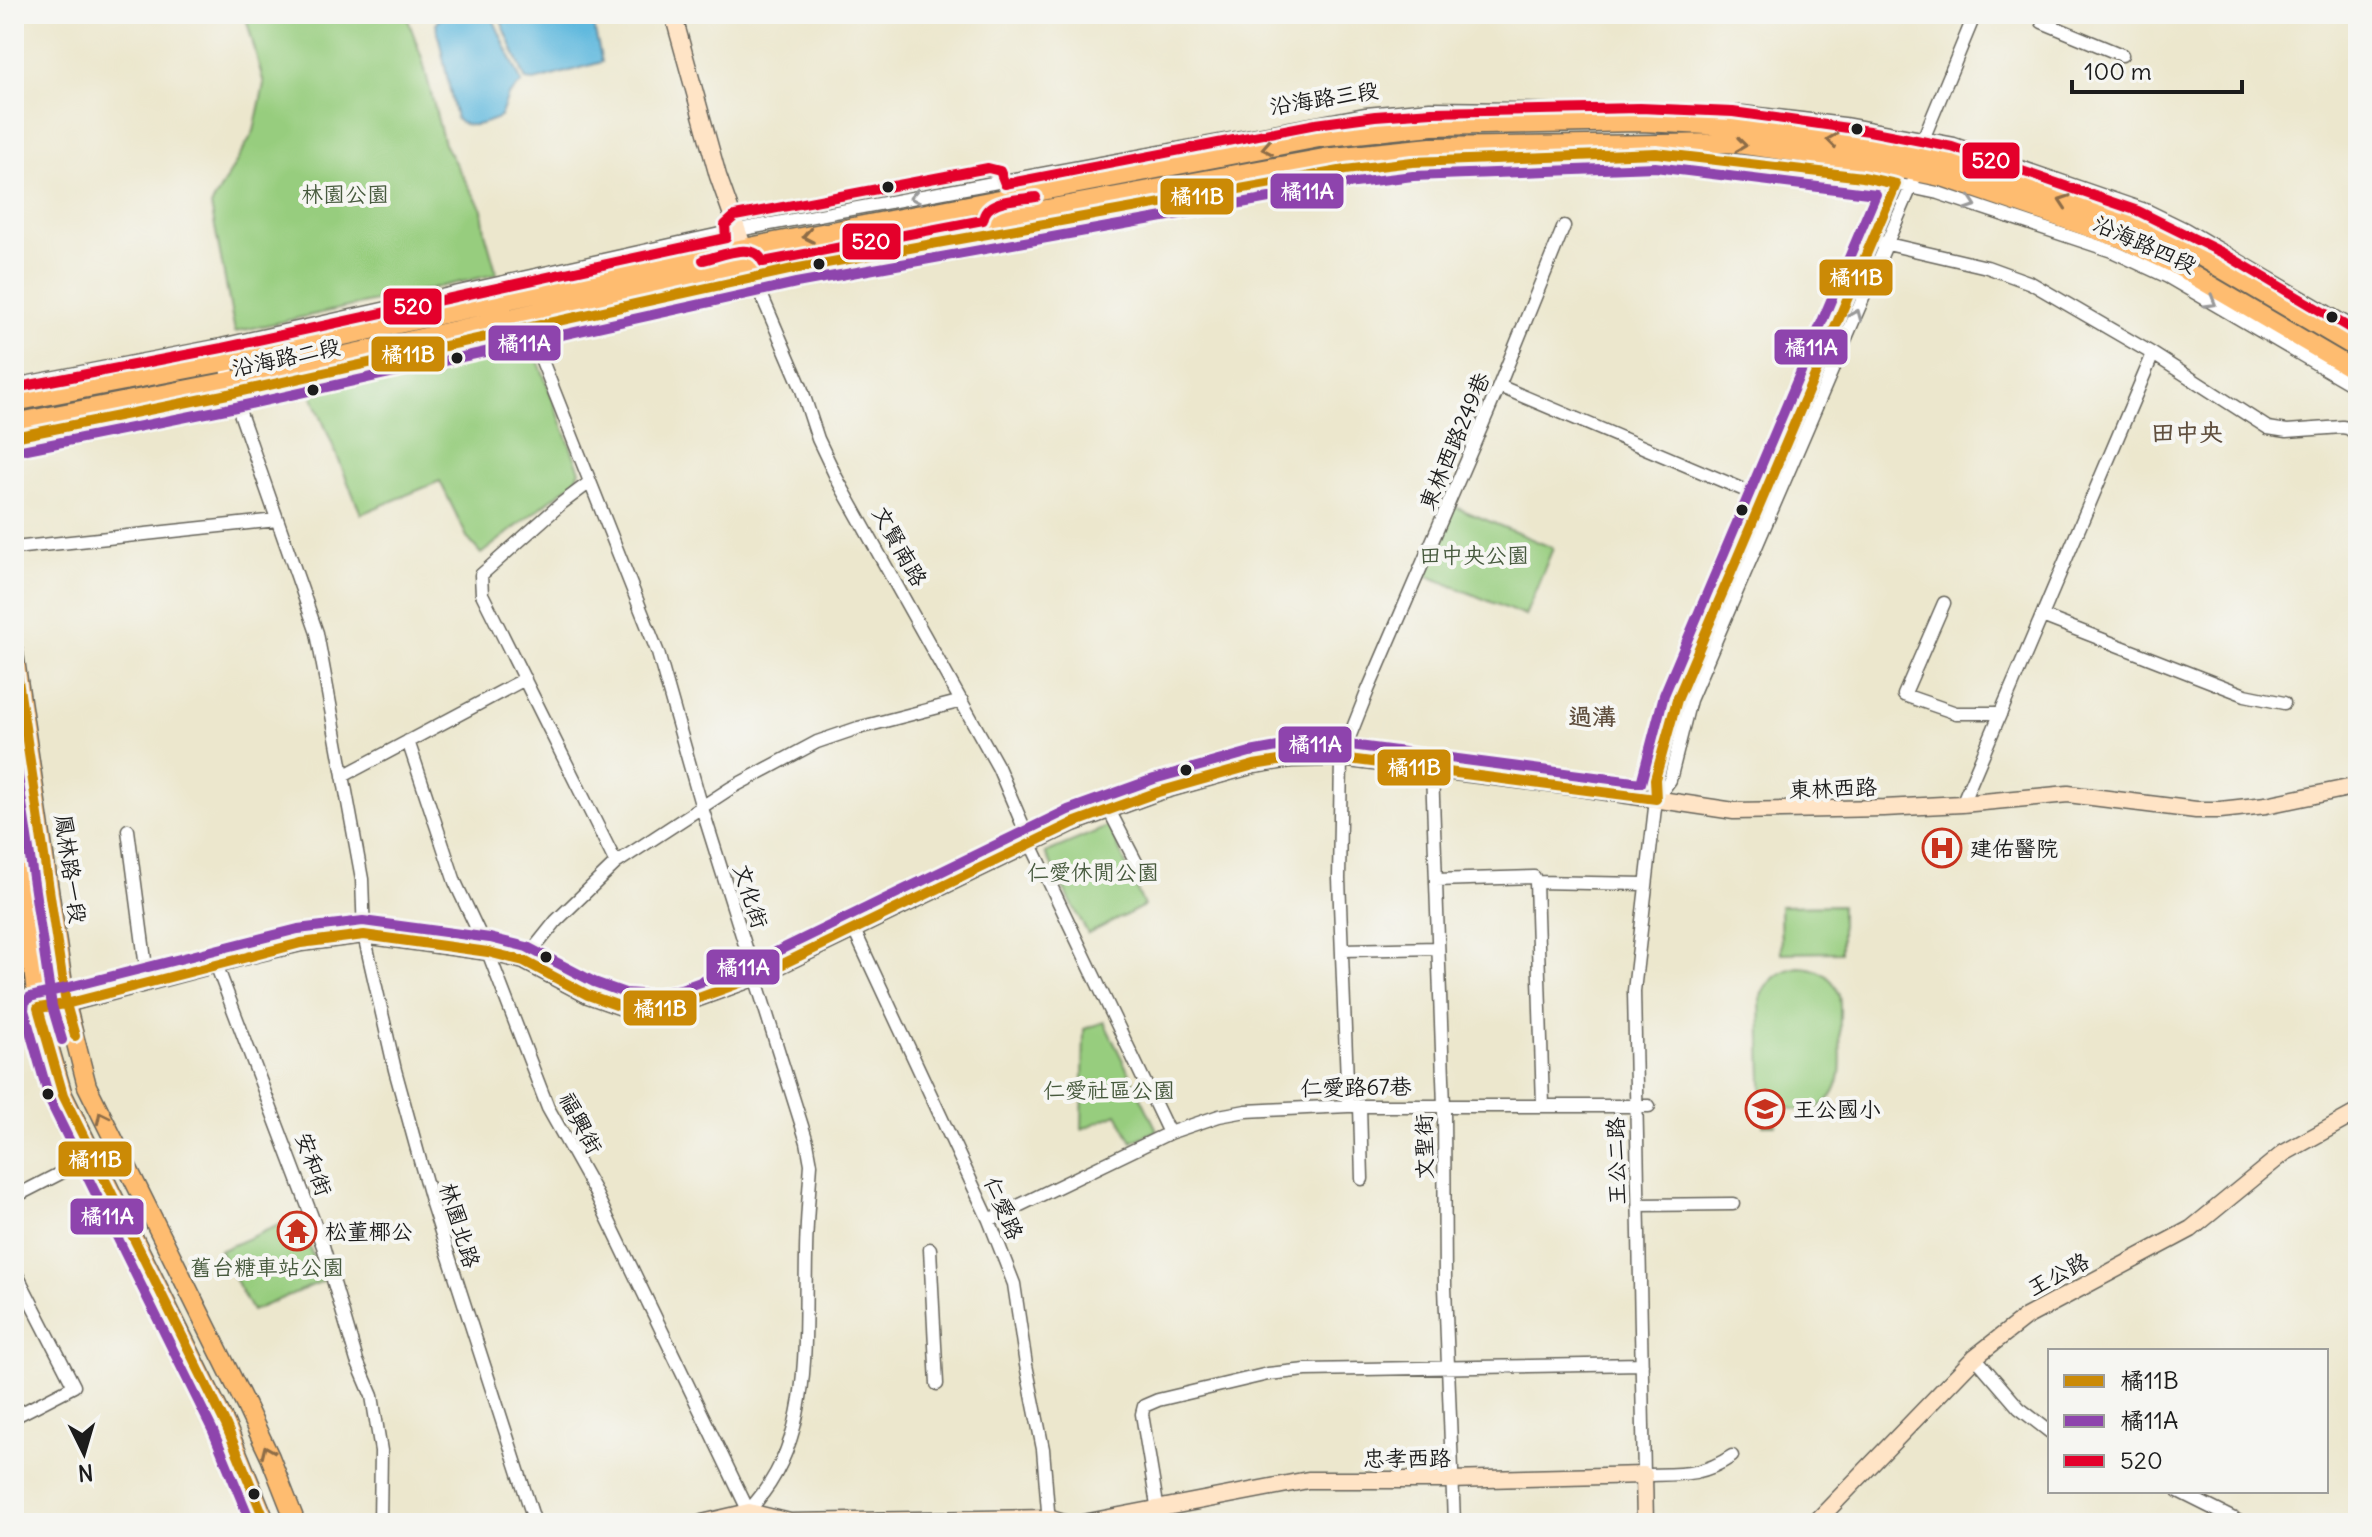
<svg xmlns="http://www.w3.org/2000/svg" width="2372" height="1537" viewBox="0 0 2372 1537" font-family="Delius,'LXGW WenKai TC',sans-serif">
<style>
.green{fill:#97cd7e;stroke:#5a744d;stroke-width:2}
.water{fill:#61b9de;stroke:#3e6a7d;stroke-width:2}
.lines{fill:none;stroke-linecap:round;stroke-linejoin:round}
.street-casing{stroke:#65635a;stroke-width:15}
.secondary-casing{stroke:#65635a;stroke-width:19}
.primary-casing{stroke:#65635a;stroke-width:21}
.street{stroke:#fff;stroke-width:12}
.secondary{stroke:#ffe4c6;stroke-width:16}
.primary{stroke:#febc70;stroke-width:18}
.bus-1-casing{stroke:#f6f6f2;stroke-width:16}
.bus-2-casing{stroke:#f6f6f2;stroke-width:16}
.bus-3-casing{stroke:#f6f6f2;stroke-width:16}
.bus-1{stroke:#cb8a06;stroke-width:10}
.bus-2{stroke:#8e44ad;stroke-width:10}
.bus-3{stroke:#e4002b;stroke-width:10}
.oneway{stroke:#8d6c46}
.oneway2{stroke:#999}
.bus-dot{fill:#1c1c1c;stroke:#f6f6f2;stroke-width:3}
.labels{text-anchor:middle;dominant-baseline:central;stroke-width:8;stroke-linejoin:round;paint-order:stroke}
.street-label{font-size:22px;fill:#1c1c1c;stroke:#f6f6f2}
.park-label{font-size:22px;fill:#475a3e;stroke:#f6f6f2}
.poi-label{font-size:22px;fill:#1c1c1c;stroke:#f6f6f2;text-anchor:start}
.neighbourhood-label{font-size:24px;font-weight:bold;fill:#604f3e;stroke:#f6f6f2}
.line-badge{stroke:#f6f6f2;stroke-width:3}
.badge-label{font-size:22px;text-anchor:middle;font-weight:bold;fill:#fff}
</style>
<rect width="100%" height="100%" fill="#f6f6f2"/>
<filter id="ink" filterUnits="userSpaceOnUse"><feTurbulence type="fractalNoise" baseFrequency=".0125" numOctaves="2"/><feDisplacementMap in="SourceGraphic" scale="16" xChannelSelector="R" yChannelSelector="G"/><feConvolveMatrix kernelMatrix="1 2 1 2 8 2 1 2 1" color-interpolation-filters="sRGB"/></filter>
<filter id="wash" filterUnits="userSpaceOnUse"><feTurbulence type="fractalNoise" baseFrequency=".006" numOctaves="4" result="noise"/><feDisplacementMap in="SourceGraphic" scale="32" xChannelSelector="R" yChannelSelector="G"/><feGaussianBlur stdDeviation="1.8" result="paint"/><feColorMatrix in="noise" values="0 0 0 0 0 0 0 0 0 0 0 0 0 0 0 0 0 1.4 0 .05"/><feComposite in="paint" operator="in"/></filter>
<g filter="url(#wash)">
<rect width="100%" height="100%" fill="#ece7cd"/>
<path class="green" d="M245 14H406L422 58 444 144 482 209 485 232 497 274 235 332 211 206 254 131 264 84Z
M519 335 530 339 580 471 575 481 481 554 468 539 440 481 361 514 307 383Z
M1453 506 1553 548 1525 616 1423 574Z
M1109 826 1144 906 1088 934 1045 853Z
M1841 905V952L1781 953 1780 906Z
M1798 967C1815 967 1832 975 1838 992 1842 1003 1839 1018 1840 1030 1840 1044 1842 1060 1840 1074 1834 1111 1804 1119 1775 1101L1776 1125H1763L1760 999C1765 982 1780 970 1798 967Z
M1104 1022 1157 1130 1132 1142 1117 1114 1082 1129 1084 1029Z
M297 1217 323 1281 252 1311 219 1251Z"/>
<path class="water" d="M458 14H491L522 83 508 96 500 117C486 123 469 131 456 119L436 24 439 18Z
M498 14H591L602 62 534 81 526 80Z"/>
</g>
<g filter="url(#ink)">
<g class="lines">
<g class="street-casing">
<path id="street" d="M2042 22 2122 55
M1907 158 1924 137 1975 14
M1879 242 1987 267 2031 283 2153 354 2268 428 2287 431 2342 427 2348 428 2358 435
M752 273 801 387 818 439 837 479 998 767 1030 842 1169 1133
M527 323 658 653 702 808 807 1142 811 1164C809 1194 806 1225 806 1256 804 1334 813 1427 763 1493 756 1502 751 1510 742 1515
M224 356 233 393 317 633 362 879 364 935 395 1070 432 1204 535 1523
M14 385 221 345 738 230 1366 114 1430 108 1743 112 1844 124 1954 144 2148 211 2185 229 2358 330
M1499 386 1768 500
M14 437 233 393 793 269 1322 174 1412 162 1656 153 1863 177 1938 193 2112 251 2168 277 2358 388
M590 482 562 503 481 575 482 594 616 863
M14 548 277 520
M1944 603 1904 695 1956 713H2001
M2042 616 2245 695 2284 703
M408 741 455 882 488 952 548 1108 594 1190 749 1512
M1432 771 1444 1106 1445 1287 1454 1523
M343 776 525 679
M1656 799 1670 780 1690 700 1914 180
M1962 804 2153 354
M1109 810 1139 868
M128 830 148 983
M1436 880 1534 877 1536 882 1543 1105
M1536 882 1644 884
M854 930 989 1220 1014 1284 1026 1365 1043 1449 1049 1523
M1343 950 1438 948
M524 961 556 921 616 863 731 788 817 742 858 728 962 701
M216 964 323 1246 357 1361 372 1396 381 1451 380 1523
M1348 1106 1339 879 1341 758 1368 690 1499 386 1564 226
M1360 1106 1362 1179
M14 1197 92 1157
M1639 1205 1733 1204
M989 1220 1169 1133 1219 1116 1246 1111 1348 1106H1649
M930 1249 937 1384
M14 1269 74 1386 14 1417
M1975 1357 2019 1408 2050 1432
M1732 1456C1701 1477 1679 1474 1644 1475L1634 991 1656 799 1655 779 1677 700 1898 179
M2178 1491 2242 1523
M1160 1523 1142 1414 1144 1406 1158 1400 1268 1374 1306 1370 1642 1364"/>
</g>
<g class="secondary-casing">
<path id="secondary" d="M673 14 718 176 747 257
M14 1009 66 1004 239 958 301 943 364 935 488 952 524 961 588 995 622 1007 654 1009 685 1003 756 977 1073 823 1158 792 1254 765 1291 759 1341 758 1574 787 1734 811 1884 808 1962 804 2068 794 2196 810H2220L2266 805 2358 786
M702 1523 749 1512 790 1522 1048 1518 1064 1523
M1083 1523 1308 1480H1450L1644 1475 1645 1523
M1815 1523 1975 1357 2026 1317 2191 1229 2284 1153 2358 1112"/>
</g>
<g class="primary-casing">
<path id="primary" d="M14 402 225 362 744 248 1319 138 1432 126 1640 122 1731 126 1867 145 1949 161 2133 224 2181 245 2358 349
M14 423 230 381 749 264 1324 158 1431 147 1730 143 1867 162 1945 178 2120 238 2174 264 2358 372
M14 653 66 1004 87 1086 245 1404 270 1457 296 1523
M14 821 38 1008 63 1095 226 1425 266 1523"/>
</g>
<use href="#street" class="street"/>
<use href="#secondary" class="secondary"/>
<use href="#primary" class="primary"/>
<g class="bus-1-casing">
<path id="bus-1" d="M14 437 233 393 793 269 1345 170 1412 162 1656 153 1863 177 1896 184 1677 700 1655 779 1656 799 1341 758 1291 759 1254 765 1158 792 1073 823 756 977 685 1003 654 1009 622 1007 588 995 524 961 488 952 364 935 301 943 66 1004 38 1008 63 1095 226 1425 266 1523
M14 653 66 1004 75 1036"/>
</g>
<g class="bus-2-casing">
<path id="bus-2" d="M17 451 236 407 796 283 1347 184 1413 176 1655 167 1876 194 1664 695 1641 783 1343 744 1289 745 1250 752 1154 779 1068 810 751 964 681 989 653 995 625 993 594 982 527 947 490 938 363 921 298 929 30 997 25 1002 24 1010 50 1101 213 1431 251 1523
M14 749 52 1006 62 1040"/>
</g>
<g class="bus-3-casing">
<path id="bus-3" d="M703 260C721 256 754 240 763 262L983 220C986 198 1018 200 1036 197
M14 388 222 348 726 238 725 225 735 216 988 168 1000 171 1005 184 1316 124 1375 116 1432 112 1640 108 1733 112 1869 131 1952 147 2138 211 2223 253 2358 333"/>
</g>
<use href="#bus-1" class="bus-1"/>
<use href="#bus-2" class="bus-2"/>
<use href="#bus-3" class="bus-3"/>
</g>
<defs><path id="oneway-chevron" d="M-2-3.5L2.5 0L-2 3.5" fill="none" stroke-width="1.6" stroke-linecap="round" stroke-linejoin="round" transform="scale(2)"/></defs>
<g class="oneway">
<use href="#oneway-chevron" transform="translate(1832 140) rotate(-172)"/>
<use href="#oneway-chevron" transform="translate(1741 145) rotate(7)"/>
<use href="#oneway-chevron" transform="translate(1267 148) rotate(169)"/>
<use href="#oneway-chevron" transform="translate(2064 201) rotate(-161)"/>
<use href="#oneway-chevron" transform="translate(808 236) rotate(169)"/>
<use href="#oneway-chevron" transform="translate(102 1117) rotate(-116)"/>
<use href="#oneway-chevron" transform="translate(267 1451) rotate(-114)"/>
</g>
<g class="oneway2">
<use href="#oneway-chevron" transform="translate(915 197) rotate(169)"/>
<use href="#oneway-chevron" transform="translate(1971 204) rotate(19)"/>
<use href="#oneway-chevron" transform="translate(2211 302) rotate(30)"/>
<use href="#oneway-chevron" transform="translate(1856 315) rotate(-67)"/>
</g>
</g>
<defs>
<g id="hospital-ring" transform="scale(2)"><circle r="9.5" fill="#f6f6f2" stroke="#c8321e" stroke-width="1.5"/><path d="M-5-5h3v3.5h4V-5h3V5h-3V1.5h-4V5h-3Z" fill="#c8321e"/></g>
<g id="school-ring" transform="scale(2)"><circle r="9.5" fill="#f6f6f2" stroke="#c8321e" stroke-width="1.5"/><path d="M0-5L7-2L0 1L-7-2ZM-4 1L0 2.5L4 1V4Q0 6-4 4Z" fill="#c8321e"/></g>
<g id="temple-ring" transform="scale(2)"><circle r="9.5" fill="#f6f6f2" stroke="#c8321e" stroke-width="1.5"/><path d="M0-6L5-2H3V0L6.5 2.5H4V6H1.5V3h-3V6H-4V2.5H-6.5L-3 0V-2H-5Z" fill="#c8321e"/></g>
</defs>
<g fill-rule="evenodd">
<use href="#hospital-ring" x="1942" y="848"/>
<use href="#school-ring" x="1765" y="1109"/>
<use href="#temple-ring" x="297" y="1231"/>
</g>
<g class="bus-dot">
<circle cx="1857" cy="129" r="7"/>
<circle cx="888" cy="187" r="7"/>
<circle cx="819" cy="264" r="7"/>
<circle cx="2332" cy="317" r="7"/>
<circle cx="457" cy="358" r="7"/>
<circle cx="313" cy="390" r="7"/>
<circle cx="1742" cy="510" r="7"/>
<circle cx="1186" cy="770" r="7"/>
<circle cx="546" cy="957" r="7"/>
<circle cx="48" cy="1094" r="7"/>
<circle cx="254" cy="1494" r="7"/>
</g>
<g class="labels">
<g class="street-label">
<text transform="translate(1324 98) rotate(-9)">沿海路三段</text>
<text transform="translate(2145 244) rotate(24)">沿海路四段</text>
<text transform="translate(286 357) rotate(-12)">沿海路二段</text>
<text transform="translate(1454 441) rotate(-67)">東林西路249巷</text>
<text transform="translate(900 546) rotate(61)">文賢南路</text>
<text transform="translate(1833 788) rotate(-2)">東林西路</text>
<text transform="translate(71 869) rotate(82)">鳳林路一段</text>
<text transform="translate(751 896) rotate(72)">文化街</text>
<text transform="translate(1356 1087) rotate(-1)">仁愛路67巷</text>
<text transform="translate(581 1123) rotate(62)">福興街</text>
<text transform="translate(1424 1147) rotate(-91)">文聖街</text>
<text transform="translate(1616 1161) rotate(-91)">王公二路</text>
<text transform="translate(314 1164) rotate(70)">安和街</text>
<text transform="translate(1004 1208) rotate(67)">仁愛路</text>
<text transform="translate(460 1225) rotate(73)">林園北路</text>
<text transform="translate(2058 1274) rotate(-28)">王公路</text>
<text x="1407" y="1458">忠孝西路</text>
</g>
<g class="park-label">
<text x="345" y="194">林園公園</text>
<text x="1474" y="555">田中央公園</text>
<text x="1093" y="872">仁愛休閒公園</text>
<text x="1109" y="1090">仁愛社區公園</text>
<text x="267" y="1267">舊台糖車站公園</text>
</g>
<g class="poi-label">
<text x="1970" y="848">建佑醫院</text>
<text x="1793" y="1109">王公國小</text>
<text x="325" y="1231">松董椰公</text>
</g>
<g class="neighbourhood-label">
<text x="2187" y="432">田中央</text>
<text x="1592" y="716">過溝</text>
</g>
</g>
<g class="line-badge">
<rect x="1961" y="141" width="60" height="39" rx="8" fill="#e4002b"/>
<rect x="1269" y="172" width="76" height="38" rx="8" fill="#8e44ad"/>
<rect x="1159" y="177" width="76" height="39" rx="8" fill="#cb8a06"/>
<rect x="841" y="222" width="61" height="39" rx="8" fill="#e4002b"/>
<rect x="1818" y="258" width="76" height="39" rx="8" fill="#cb8a06"/>
<rect x="382" y="287" width="61" height="39" rx="8" fill="#e4002b"/>
<rect x="487" y="324" width="75" height="38" rx="8" fill="#8e44ad"/>
<rect x="1773" y="328" width="76" height="38" rx="8" fill="#8e44ad"/>
<rect x="370" y="335" width="76" height="38" rx="8" fill="#cb8a06"/>
<rect x="1277" y="725" width="76" height="39" rx="8" fill="#8e44ad"/>
<rect x="1376" y="748" width="76" height="39" rx="8" fill="#cb8a06"/>
<rect x="705" y="948" width="76" height="38" rx="8" fill="#8e44ad"/>
<rect x="622" y="989" width="76" height="38" rx="8" fill="#cb8a06"/>
<rect x="57" y="1140" width="76" height="38" rx="8" fill="#cb8a06"/>
<rect x="69" y="1197" width="76" height="39" rx="8" fill="#8e44ad"/>
</g>
<g class="badge-label">
<text x="1991" y="168">520</text>
<text x="1307" y="199">橘11A</text>
<text x="1197" y="204">橘11B</text>
<text x="871" y="249">520</text>
<text x="1856" y="285">橘11B</text>
<text x="413" y="314">520</text>
<text x="524" y="351">橘11A</text>
<text x="1811" y="355">橘11A</text>
<text x="408" y="362">橘11B</text>
<text x="1315" y="752">橘11A</text>
<text x="1414" y="775">橘11B</text>
<text x="743" y="975">橘11A</text>
<text x="660" y="1016">橘11B</text>
<text x="95" y="1167">橘11B</text>
<text x="107" y="1224">橘11A</text>
</g>
<rect width="2372" height="1537" fill="none" stroke="#f6f6f2" stroke-width="48"/>
<rect x="2048" y="1349" width="280" height="144" fill="#f6f6f2" stroke="#9f9f9c" stroke-width="2"/>
<rect x="2064" y="1375" width="40" height="12" fill="#cb8a06" stroke="#9f9f9c" stroke-width="2"/>
<text x="2120" y="1389" font-size="24" fill="#1c1c1c">橘11B</text>
<rect x="2064" y="1415" width="40" height="12" fill="#8e44ad" stroke="#9f9f9c" stroke-width="2"/>
<text x="2120" y="1429" font-size="24" fill="#1c1c1c">橘11A</text>
<rect x="2064" y="1455" width="40" height="12" fill="#e4002b" stroke="#9f9f9c" stroke-width="2"/>
<text x="2120" y="1469" font-size="24" fill="#1c1c1c">520</text>
<g transform="translate(84 1453) rotate(175)" stroke="#f6f6f2" stroke-width="6" paint-order="stroke">
<path d="M0-6L14 30L0 20L-14 30Z" fill="#1c1c1c"/>
<text y="-12" font-size="22" font-weight="bold" text-anchor="middle" fill="#1c1c1c">N</text>
</g>
<path d="M2072 80v12h170v-12" fill="none" stroke="#1c1c1c" stroke-width="4"/>
<text x="2084" y="80" font-size="24" fill="#1c1c1c" stroke="#f6f6f2" stroke-width="6" paint-order="stroke">100 m</text>
</svg>
